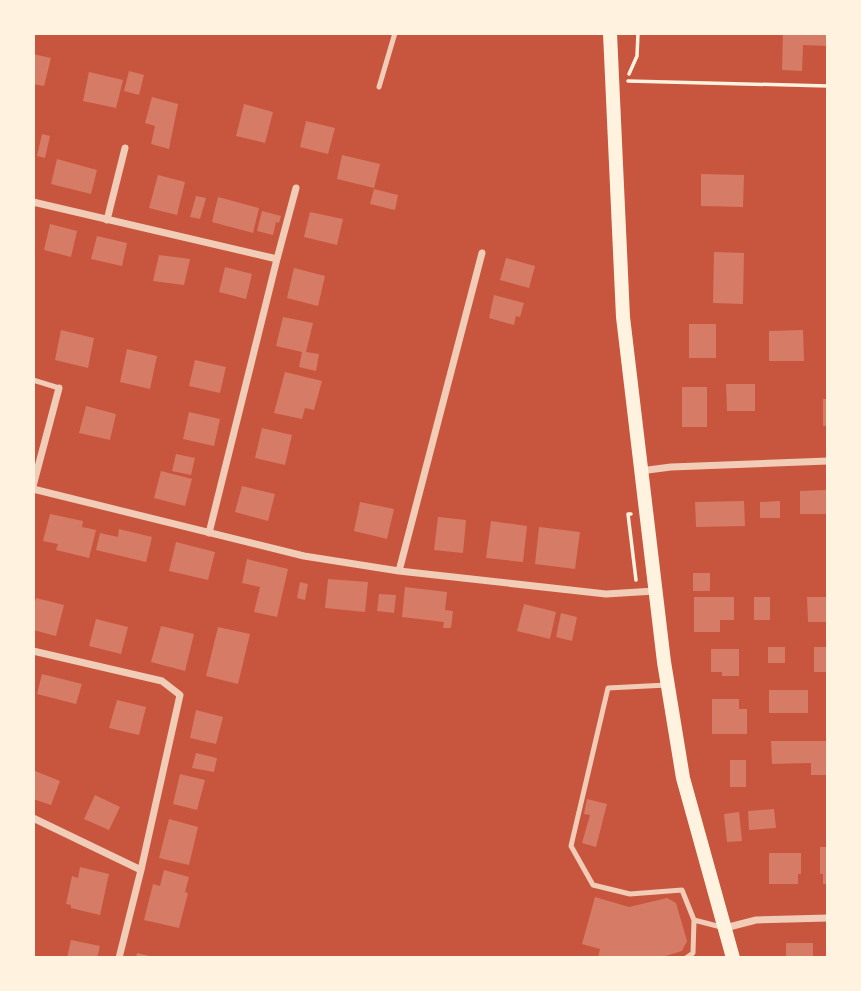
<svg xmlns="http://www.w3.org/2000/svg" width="861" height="991" viewBox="0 0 861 991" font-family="'Varela Round',sans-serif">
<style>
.building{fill:#d67c66}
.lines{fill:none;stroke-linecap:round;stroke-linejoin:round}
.path{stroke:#fff3e0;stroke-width:3.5}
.service{stroke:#f1ccb7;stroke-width:5}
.minor{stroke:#f1ccb7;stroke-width:7}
.secondary{stroke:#fff3e0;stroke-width:14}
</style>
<rect width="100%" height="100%" fill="#c8553d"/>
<path class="building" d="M783 33H828V46L803 45 802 71 782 70Z
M33 54 51 58 44 86 33 84Z
M129 71 144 75 139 95 124 91Z
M89 72 123 80 116 108 83 101Z
M152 97 178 104 169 149 151 144 155 126 145 123Z
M244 104 273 112 265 143 236 136Z
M306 121 335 128 328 154 300 147Z
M42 134 50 136 45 158 37 156Z
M342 155 380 164 374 188 337 179Z
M57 159 97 170 91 194 51 184Z
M701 174 744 175 743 207 701 206Z
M158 175 185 182 177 215 149 208Z
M374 189 398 195 395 210 370 204Z
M196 196 206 198 200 219 190 217Z
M218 197 259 208 253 233 212 222Z
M262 211 281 216 279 223 276 222 273 235 257 231Z
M310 212 343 219 337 245 304 237Z
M50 224 77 231 71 257 44 250Z
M97 236 127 243 122 266 91 259Z
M714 252 744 253 743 304 713 303Z
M159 255 190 259 184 285 153 281Z
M506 258 535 266 529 288 500 280Z
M225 267 252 274 246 299 219 292Z
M294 268 325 276 318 306 287 298Z
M494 295 524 303 520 317 516 316 514 325 489 318Z
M283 317 313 323 306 352 319 354 316 371 299 367 302 352 276 346Z
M689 324H716V358H689Z
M61 330 94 338 88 368 55 360Z
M803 330 804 361H769V331Z
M127 349 157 356 150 389 120 382Z
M195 360 226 367 220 393 189 386Z
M285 372 322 381 314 410 305 408 302 419 274 413Z
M726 384H755V411H727Z
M682 387H707V427H682Z
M823 399H828V426H823Z
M86 406 116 414 110 440 79 433Z
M189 412 220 419 214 446 183 439Z
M262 428 292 435 285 465 255 458Z
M176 454 195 458 191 475 172 471Z
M161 471 192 479 185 506 154 498Z
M242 486 275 494 268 521 235 512Z
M826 490V514H800V491Z
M744 501 745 526 696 527 695 502Z
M780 501V518H760V502Z
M360 502 394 509 387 539 354 531Z
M50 514 83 521 82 527 96 530 89 558 56 550 58 544 43 541Z
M438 517 466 520 463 553 434 550Z
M491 521 527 526 523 562 486 558Z
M539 527 580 532 575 569 535 564Z
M119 529 152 537 146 562 96 550 100 533 118 537Z
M176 542 215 552 208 580 169 571Z
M247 559 288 569 277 617 254 612 260 587 242 583Z
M693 573H710V591H693Z
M328 579 368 582 365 612 325 608Z
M300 582 308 584 305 600 297 598Z
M405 587 447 592 445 610 453 611 451 628H443L444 622 402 617Z
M379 594 396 595 394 613 377 611Z
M694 597H734V620H720V632H694Z
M754 597H770V620H754Z
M807 597H828V622H808Z
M36 598 64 605 56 636 33 630V610Z
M524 604 556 612 550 639 517 631Z
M561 613 577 617 572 641 556 637Z
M96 619 128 627 121 654 89 646Z
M161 626 194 634 185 671 151 662Z
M218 627 250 634 238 684 206 676Z
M768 647H785V663H768Z
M814 647H828V672H814Z
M711 649H739V676H722V672H711Z
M42 674 82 684 76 704 37 694Z
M769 690H808V713H769Z
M712 699H739V709H747V734H712Z
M117 700 146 707 139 735 109 728Z
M196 710 223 717 216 744 190 738Z
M771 741H828V775H811V763L772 764Z
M196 753 217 758 214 772 192 768Z
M730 760H746V787H730Z
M35 771 60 781 51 805 33 799Z
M180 774 205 780 197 810 173 804Z
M95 795 120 807 109 830 84 819Z
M587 799 607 804 596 847 582 843 590 815 584 814Z
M774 809 776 828 749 830 748 811Z
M739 812 742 841 727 842 724 814Z
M169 819 198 827 189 865 159 858Z
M820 847H828V884H823V874H820Z
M769 853H801V874H798V884H769Z
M80 867 109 874 100 915 71 908V905L66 904 72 876 78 878Z
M164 870 189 877 185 892 188 893 179 928 144 920 153 884 160 886Z
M595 897 629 907 667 898 676 903 687 941 682 951 659 958H598L600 949 582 944Z
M71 940 100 946 97 958H67Z
M786 943H813V958H786Z
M137 953 154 957 153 958H136Z"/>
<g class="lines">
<path class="path" d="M629 74 637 56 638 33
M628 81 828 86
M631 514H628L636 580"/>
<path class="service" d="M379 87 395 33
M33 380 59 388
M667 685 608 688 571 846 593 885 630 894 682 890 694 920
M686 958 693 953 694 920 721 927"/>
<path class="minor" d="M33 202 277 259 209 533
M107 220 125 148
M277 259 296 188
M640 471 671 467 828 461
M33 486 59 388
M33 489 304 556 399 571 606 594 655 591
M399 571 482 253
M33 651 162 681 180 695 141 870 119 958
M33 818 141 870
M725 928 756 920 828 918"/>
<path class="secondary" d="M610 33 623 317 664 662 683 778 733 958"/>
</g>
<rect width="861" height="991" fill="none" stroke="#fff3e0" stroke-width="70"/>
</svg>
